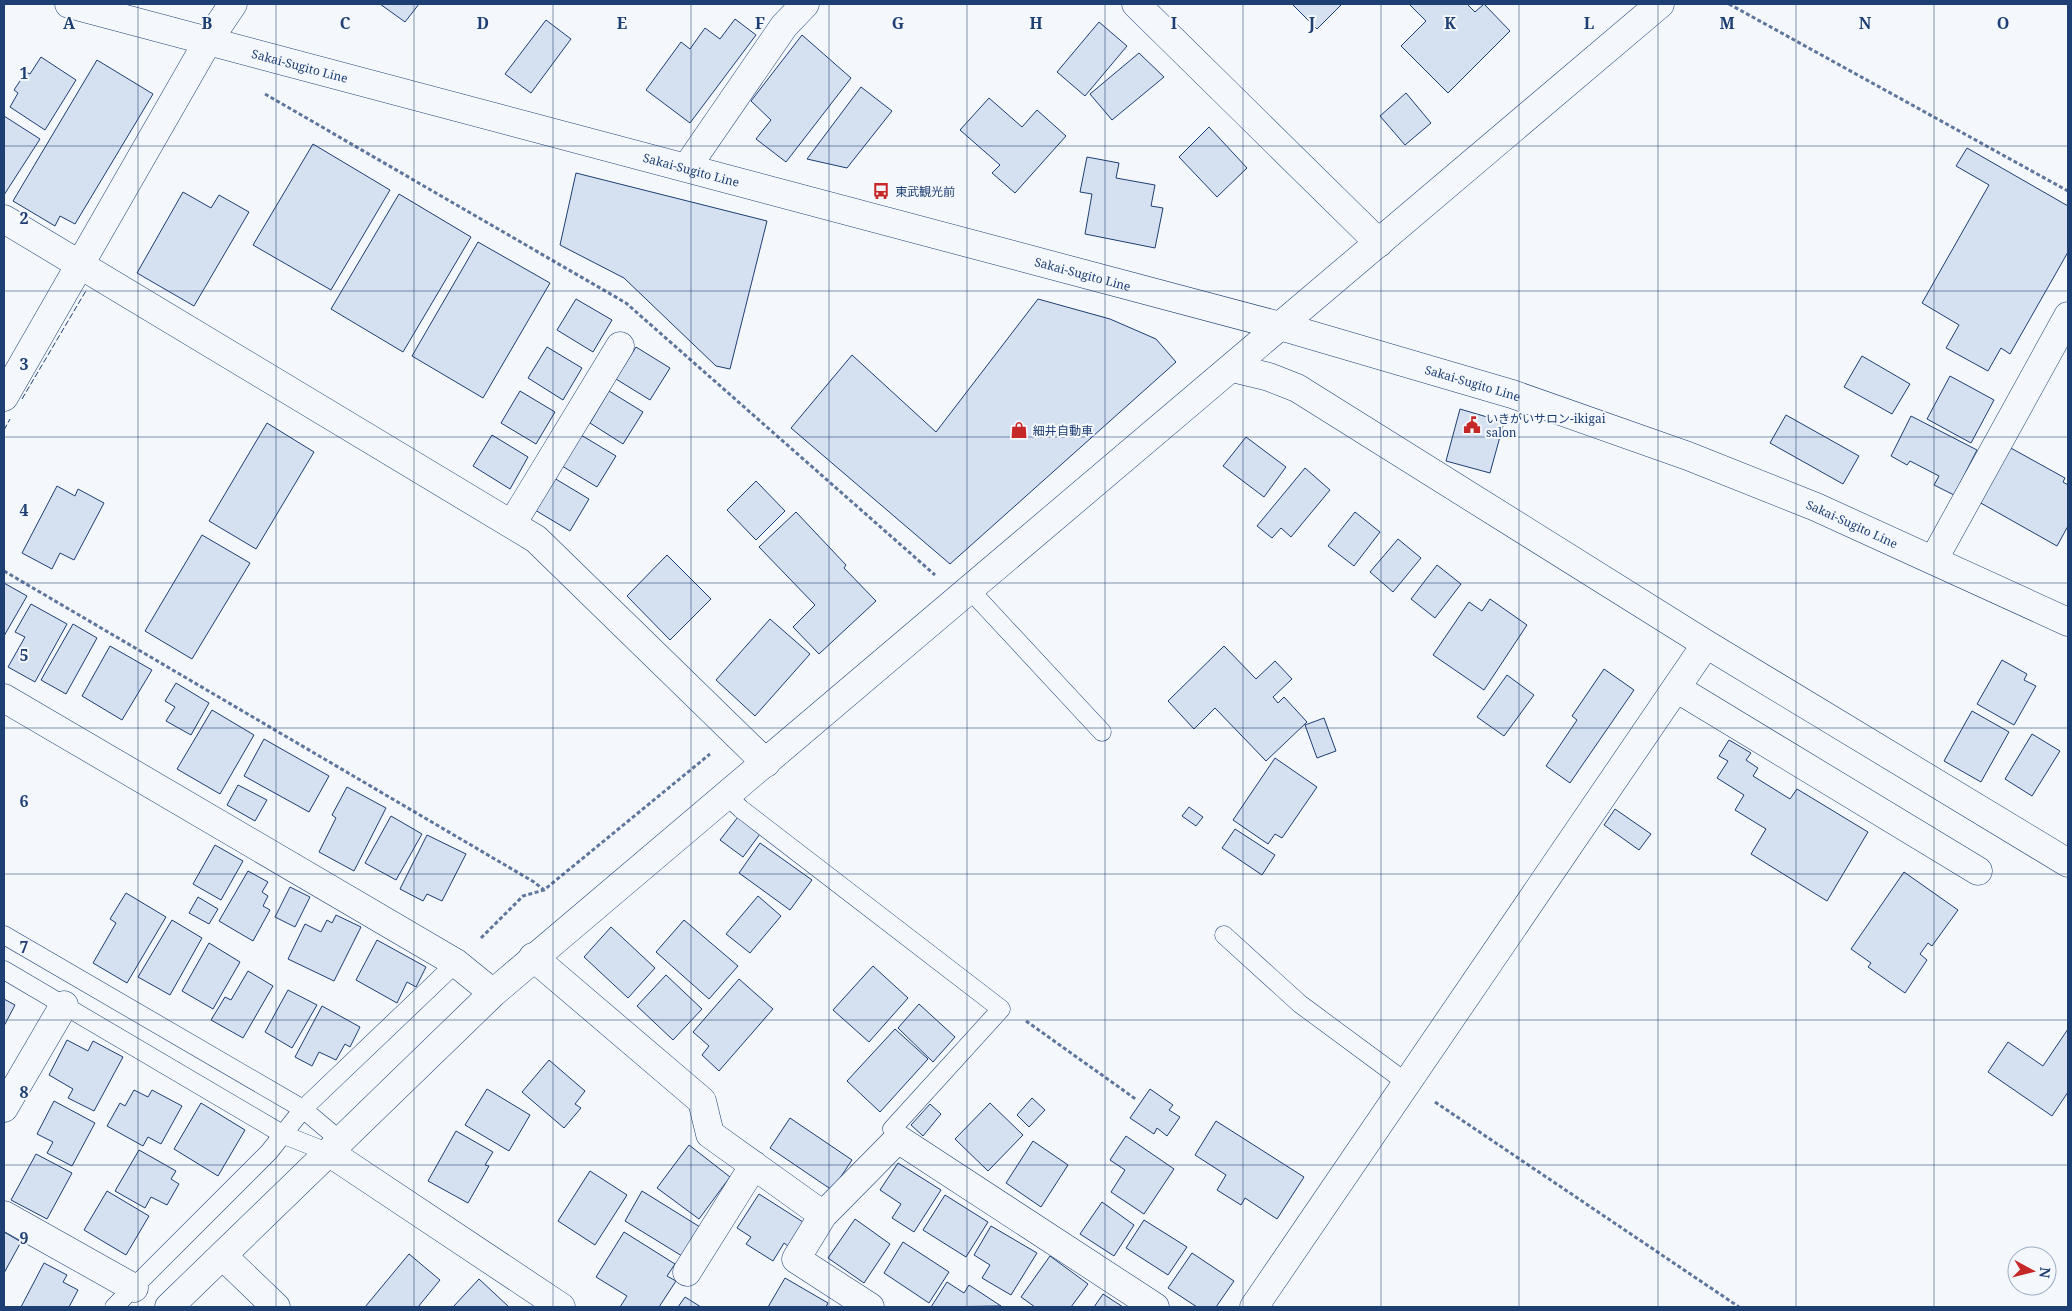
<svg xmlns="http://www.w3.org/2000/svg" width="2072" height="1311" viewBox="0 0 2072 1311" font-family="'Noto Serif','Noto Sans JP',serif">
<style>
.building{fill:#d5e0f0;stroke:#1d3f73}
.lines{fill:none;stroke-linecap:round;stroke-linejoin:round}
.service-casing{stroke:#1d3f73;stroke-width:19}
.minor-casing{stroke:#1d3f73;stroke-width:29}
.tertiary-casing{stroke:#1d3f73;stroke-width:29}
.primary-casing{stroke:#1d3f73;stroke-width:29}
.path{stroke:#5e769c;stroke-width:3;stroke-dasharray:4 2.5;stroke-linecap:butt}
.service{stroke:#f4f7fb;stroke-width:18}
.minor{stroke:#f4f7fb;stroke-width:28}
.tertiary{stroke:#f4f7fb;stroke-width:28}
.primary{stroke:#f4f7fb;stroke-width:28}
.fence{stroke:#1d3f73;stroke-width:1;stroke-dasharray:6 2.5;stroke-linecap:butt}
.grid{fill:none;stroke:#1d3f73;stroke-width:1;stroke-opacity:0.55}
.labels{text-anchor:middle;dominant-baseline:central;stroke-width:4;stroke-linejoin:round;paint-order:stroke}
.street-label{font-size:12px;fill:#1d3f73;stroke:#f4f7fb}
.poi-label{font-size:12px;fill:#1d3f73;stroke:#f4f7fb;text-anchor:start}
.grid-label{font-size:16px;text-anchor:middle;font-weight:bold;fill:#1d3f73;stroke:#f4f7fb;stroke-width:4;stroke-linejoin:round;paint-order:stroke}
</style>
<rect width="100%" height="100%" fill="#f4f7fb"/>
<path class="building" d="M380 4H419L405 22Z
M1292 4H1342L1317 29Z
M1409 4H1467L1475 12 1484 4 1510 31 1448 93 1401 46 1426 21Z
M735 19 756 35 690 123 646 90 681 42 690 49 705 28 720 39Z
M546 20 571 39 531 93 505 74Z
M1099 22 1127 46 1085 96 1057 72Z
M802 35 851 78 786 162 756 139 771 120 751 101Z
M1139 53 1164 77 1112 120 1090 94Z
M41 57 76 80 45 130 10 107 18 93 14 90 26 72 30 74Z
M97 60 153 94 75 224 60 216 55 226 13 201Z
M861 87 892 111 847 168 807 159Z
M1406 93 1431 123 1405 145 1380 116Z
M989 98 1022 127 1037 110 1066 136 1015 193 992 173 1000 165 960 130Z
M4 116 40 139 4 195Z
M1209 127 1247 168 1217 197 1179 157Z
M313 144 390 190 331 290 253 245Z
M1967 148 2068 206V252L2010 354 2001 348 1988 371 1946 348 1959 325 1922 303 1989 185 1956 166Z
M1087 157 1119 163 1116 178 1155 185 1151 206 1163 208 1155 248 1085 234 1092 194 1080 192Z
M576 173 767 221 730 369 716 366 624 278 560 245Z
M183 192 211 208 219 195 249 212 194 306 137 273Z
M399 194 471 237 403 352 331 309Z
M478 242 550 283 483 398 412 356Z
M576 299 612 320 593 352 557 330Z
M1038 299 1110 319 1156 339 1176 362 950 564 791 428 852 355 936 432Z
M547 347 582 368 563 400 528 378Z
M636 347 670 368 650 400 616 379Z
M1862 356 1910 384 1892 414 1844 387Z
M1950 376 1994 400 1971 443 1927 419Z
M520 391 555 412 536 444 501 423Z
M609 391 643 412 623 444 590 423Z
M1460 409 1504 422 1490 473 1446 461Z
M1786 415 1859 456 1843 484 1770 443Z
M1911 416 1977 450 1954 495 1934 485 1939 476 1910 461 1907 465 1891 456Z
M267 423 314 452 256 549 209 521Z
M492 435 528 457 510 489 473 466Z
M581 435 616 456 597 487 562 466Z
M1246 437 1286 467 1264 497 1223 466Z
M2009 447 2065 478 2063 482 2068 485V526L2057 546 1979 502Z
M1305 468 1330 490 1291 537 1281 528 1272 538 1257 526Z
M554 478 589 499 570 531 535 510Z
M756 481 785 511 756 540 727 510Z
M57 486 75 496 78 489 104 503 74 560 60 553 52 569 22 553Z
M796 512 846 565 844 568 876 601 819 654 793 627 815 605 759 547Z
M1355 512 1380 532 1354 566 1328 546Z
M202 535 250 563 192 659 145 631Z
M1398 539 1421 558 1393 592 1370 572Z
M667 555 711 599 670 640 627 596Z
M1437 565 1461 584 1435 618 1411 599Z
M4 583 27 596 4 636Z
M1490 599 1527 625 1484 690 1433 655 1469 602 1482 611Z
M31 604 67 624 35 682 8 667 25 637 15 632Z
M770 619 810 654 755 716 716 680Z
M73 624 97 638 66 694 41 680Z
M110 646 152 670 122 720 82 696Z
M1224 646 1256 679 1275 661 1292 679 1273 697 1278 703 1284 697 1307 722 1266 761 1215 708 1194 729 1168 701Z
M2002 660 2027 674 2024 680 2036 686 2014 725 1977 704Z
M1604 669 1634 690 1570 783 1546 766 1577 720 1572 716Z
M1507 675 1534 695 1504 736 1477 717Z
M176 683 209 703 191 735 166 721 175 707 165 701Z
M212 710 254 735 220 794 177 769Z
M1972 711 2009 732 1981 782 1944 761Z
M1324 718 1336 751 1317 758 1305 725Z
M2032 734 2060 751 2032 796 2005 779Z
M264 739 329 776 309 812 244 776Z
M1729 740 1751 753 1746 760 1758 768 1753 776 1790 799 1797 789 1868 832 1827 901 1751 854 1766 829 1735 810 1744 795 1717 778 1728 761 1719 756Z
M1275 758 1317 787 1282 838 1275 834 1268 844 1233 820Z
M238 785 267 800 255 821 227 805Z
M347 787 386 808 354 871 319 852 336 818 332 815Z
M1189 807 1203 817 1196 826 1182 816Z
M1615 809 1651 834 1639 850 1604 825Z
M391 816 422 834 396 880 365 863Z
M738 817 760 834 743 857 720 840Z
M1235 829 1275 855 1262 875 1222 848Z
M427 835 466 854 442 901 427 894 423 901 400 889Z
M760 843 812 880 790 910 739 873Z
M215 845 243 861 221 900 193 884Z
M248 871 268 882 262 892 268 896 263 906 270 910 253 941 219 921Z
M1904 872 1958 910 1932 946 1928 943 1920 954 1927 960 1905 993 1868 967 1871 963 1851 949Z
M290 887 310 897 295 927 275 917Z
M126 893 166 917 127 983 93 963 116 923 110 919Z
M758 896 781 916 750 953 726 934Z
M198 897 218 909 209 924 189 913Z
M336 915 361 927 334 981 288 959 305 924 321 932 327 920 332 923Z
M172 920 202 938 170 995 138 977Z
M684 920 738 966 709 999 656 952Z
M611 927 655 968 628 998 584 957Z
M377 940 426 967 416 987 407 982 397 1003 356 980Z
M209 943 240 962 213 1009 182 991Z
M873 966 908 998 869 1042 833 1010Z
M248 971 273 986 243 1038 211 1020 225 997 231 1000Z
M666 975 702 1009 673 1040 637 1006Z
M739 979 773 1009 719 1071 702 1055 709 1046 693 1032Z
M288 990 317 1005 292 1048 265 1032Z
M4 999 15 1005 4 1026Z
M919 1004 955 1037 933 1062 898 1028Z
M322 1006 360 1027 350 1047 345 1044 336 1060 319 1052 312 1066 295 1057Z
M895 1029 928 1059 880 1112 847 1081Z
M2068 1029V1092L2052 1116 1988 1072 2008 1042 2043 1066Z
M67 1040 88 1051 93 1041 123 1057 94 1111 68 1098 73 1089 49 1075Z
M549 1060 585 1091 575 1104 581 1108 564 1128 522 1092Z
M487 1089 530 1115 509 1151 465 1125Z
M1150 1089 1173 1105 1169 1110 1180 1117 1167 1136 1157 1128 1154 1134 1130 1118Z
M134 1090 148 1097 152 1090 182 1106 161 1144 148 1137 143 1146 107 1126 120 1103 125 1106Z
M1032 1098 1045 1110 1029 1127 1017 1115Z
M54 1101 95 1123 72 1166 47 1153 53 1142 37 1134Z
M201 1103 245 1130 218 1176 174 1149Z
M990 1103 1023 1135 988 1171 955 1139Z
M930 1104 941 1114 923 1136 911 1125Z
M790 1118 852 1160 832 1190 770 1148Z
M1216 1121 1304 1177 1277 1219 1245 1198 1241 1205 1217 1190 1226 1175 1195 1155Z
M456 1131 493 1152 485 1165 489 1166 468 1203 428 1181Z
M1126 1136 1174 1169 1144 1214 1111 1192 1125 1170 1110 1160Z
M1033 1141 1068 1165 1041 1207 1006 1183Z
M689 1145 730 1177 699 1219 657 1188Z
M139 1150 176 1171 171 1179 179 1184 167 1205 151 1197 145 1208 115 1191Z
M36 1154 72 1173 47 1219 11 1200Z
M898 1163 941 1190 914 1232 892 1218 901 1204 880 1190Z
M590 1171 627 1195 595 1245 558 1221Z
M107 1191 149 1216 126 1255 84 1230Z
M642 1191 700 1227 682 1256 625 1221Z
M759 1194 803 1222 788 1246 784 1243 773 1261 746 1244 751 1237 737 1228Z
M945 1195 988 1222 966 1257 923 1230Z
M1102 1202 1134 1225 1114 1256 1080 1234Z
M855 1219 890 1244 864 1283 828 1258Z
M1144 1220 1187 1247 1168 1275 1126 1248Z
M991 1226 1037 1253 1011 1295 982 1278 990 1265 974 1255Z
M4 1232 21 1242 4 1273Z
M624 1232 675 1264 667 1276 676 1281 659 1307H620L627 1296 596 1277Z
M903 1242 949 1272 929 1303 884 1273Z
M1192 1253 1234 1281 1216 1307H1197L1168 1288Z
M409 1254 440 1280 418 1307H365Z
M1050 1256 1088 1284 1071 1307H1035L1021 1297Z
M44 1263 67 1275 63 1282 78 1290 69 1307H21Z
M785 1278 828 1303 826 1307H768Z
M479 1279 509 1307H453Z
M947 1282 964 1293 969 1285 1001 1306 931 1307Z
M1103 1294 1123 1307H1094Z
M685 1297 701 1307H678Z"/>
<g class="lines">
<g class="service-casing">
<path id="service" d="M970 590 1102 732
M727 796 741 809 1001 1009 892 1129 898 1139
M4 935 303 1109 342 1142
M1224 935 1300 1004 1407 1083
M4 970 284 1135 330 1153
M114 1307 269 1152 303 1109 456 963"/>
</g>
<g class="minor-casing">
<path id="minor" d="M1136 4 1379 243
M687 167 784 26 805 4
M4 219 536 539 766 763
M1232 368 1269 377 1297 388 1706 644 2068 863
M4 397 208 41 233 4
M512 524 620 346
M1934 559 2068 316
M1676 688 1978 871
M4 698 456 963 493 993
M533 957 702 1101 710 1134 823 1215
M4 1108 64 1005
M330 1153 561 1307
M4 1215 134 1288
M223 1256 276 1307
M687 1272 754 1165
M870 1307 796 1259 823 1215 898 1139 1155 1307
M1254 1307 1706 644"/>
</g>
<g class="tertiary-casing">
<path id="tertiary" d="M169 1307 493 993 1660 4"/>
</g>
<g class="primary-casing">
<g id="primary">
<path id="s1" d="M69 4 1280 326 1512 394 1688 456 1816 507 2068 622"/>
</g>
</g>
<path class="path" d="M1729 4 2068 191
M265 94 626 303 935 575
M4 571 534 882 544 890
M481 938 523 896 544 890 710 754
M1026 1021 1137 1100
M1435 1102 1739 1307"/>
<use href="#service" class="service"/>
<use href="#minor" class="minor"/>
<use href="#tertiary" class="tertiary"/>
<use href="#primary" class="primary"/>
<path class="fence" d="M22 399 87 289
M4 430 10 419"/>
</g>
<path class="grid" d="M138 4V1307M276 4V1307M414 4V1307M553 4V1307M691 4V1307M829 4V1307M967 4V1307M1105 4V1307M1243 4V1307M1381 4V1307M1519 4V1307M1658 4V1307M1796 4V1307M1934 4V1307M4 146H2068M4 291H2068M4 437H2068M4 583H2068M4 728H2068M4 874H2068M4 1020H2068M4 1165H2068"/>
<defs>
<g id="bus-bare" transform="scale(1.35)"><path d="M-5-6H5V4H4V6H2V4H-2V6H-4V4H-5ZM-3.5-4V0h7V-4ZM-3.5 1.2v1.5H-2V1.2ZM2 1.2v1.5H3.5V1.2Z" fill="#c62828" stroke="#f4f7fb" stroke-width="2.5" paint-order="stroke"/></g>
<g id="civic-bare" transform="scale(1.35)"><path d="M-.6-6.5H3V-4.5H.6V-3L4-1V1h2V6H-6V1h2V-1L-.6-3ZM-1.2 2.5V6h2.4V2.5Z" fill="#c62828" stroke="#f4f7fb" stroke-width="2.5" paint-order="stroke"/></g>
<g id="shop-bare" transform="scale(1.35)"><path d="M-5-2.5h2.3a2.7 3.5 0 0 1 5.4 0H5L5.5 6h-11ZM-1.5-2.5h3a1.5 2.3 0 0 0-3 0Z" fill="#c62828" stroke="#f4f7fb" stroke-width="2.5" paint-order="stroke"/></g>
</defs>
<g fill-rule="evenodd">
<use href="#bus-bare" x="881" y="191"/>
<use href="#civic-bare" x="1472" y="425"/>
<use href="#shop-bare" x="1019" y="430"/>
</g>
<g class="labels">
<g class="street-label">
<text stroke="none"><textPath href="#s1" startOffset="239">Sakai-Sugito Line</textPath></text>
<text stroke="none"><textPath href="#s1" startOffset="644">Sakai-Sugito Line</textPath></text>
<text stroke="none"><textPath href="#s1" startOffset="1049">Sakai-Sugito Line</textPath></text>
<text stroke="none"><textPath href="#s1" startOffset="1454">Sakai-Sugito Line</textPath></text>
<text stroke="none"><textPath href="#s1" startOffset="1859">Sakai-Sugito Line</textPath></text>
</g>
<g class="poi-label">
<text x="895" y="191">東武観光前</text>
<text x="1486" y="418">いきがいサロン-ikigai<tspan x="1486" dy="14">salon</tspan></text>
<text x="1033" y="430">細井自動車</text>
</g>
</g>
<g class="grid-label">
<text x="69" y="29">A</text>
<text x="207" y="29">B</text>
<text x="345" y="29">C</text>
<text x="483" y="29">D</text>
<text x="622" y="29">E</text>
<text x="760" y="29">F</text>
<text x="898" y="29">G</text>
<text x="1036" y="29">H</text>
<text x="1174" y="29">I</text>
<text x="1312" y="29">J</text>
<text x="1450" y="29">K</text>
<text x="1589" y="29">L</text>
<text x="1727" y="29">M</text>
<text x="1865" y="29">N</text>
<text x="2003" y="29">O</text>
<text x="24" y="79">1</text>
<text x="24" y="224">2</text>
<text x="24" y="370">3</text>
<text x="24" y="516">4</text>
<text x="24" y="661">5</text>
<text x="24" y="807">6</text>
<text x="24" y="953">7</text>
<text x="24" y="1098">8</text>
<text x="24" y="1244">9</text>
</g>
<rect width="2072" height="1311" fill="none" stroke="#1d3f73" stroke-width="10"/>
<g transform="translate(2032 1271) rotate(97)"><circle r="24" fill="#f4f7fb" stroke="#9eadc5"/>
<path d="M0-4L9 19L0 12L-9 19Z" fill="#c62828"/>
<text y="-8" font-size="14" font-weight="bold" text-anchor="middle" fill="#1d3f73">N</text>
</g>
</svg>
